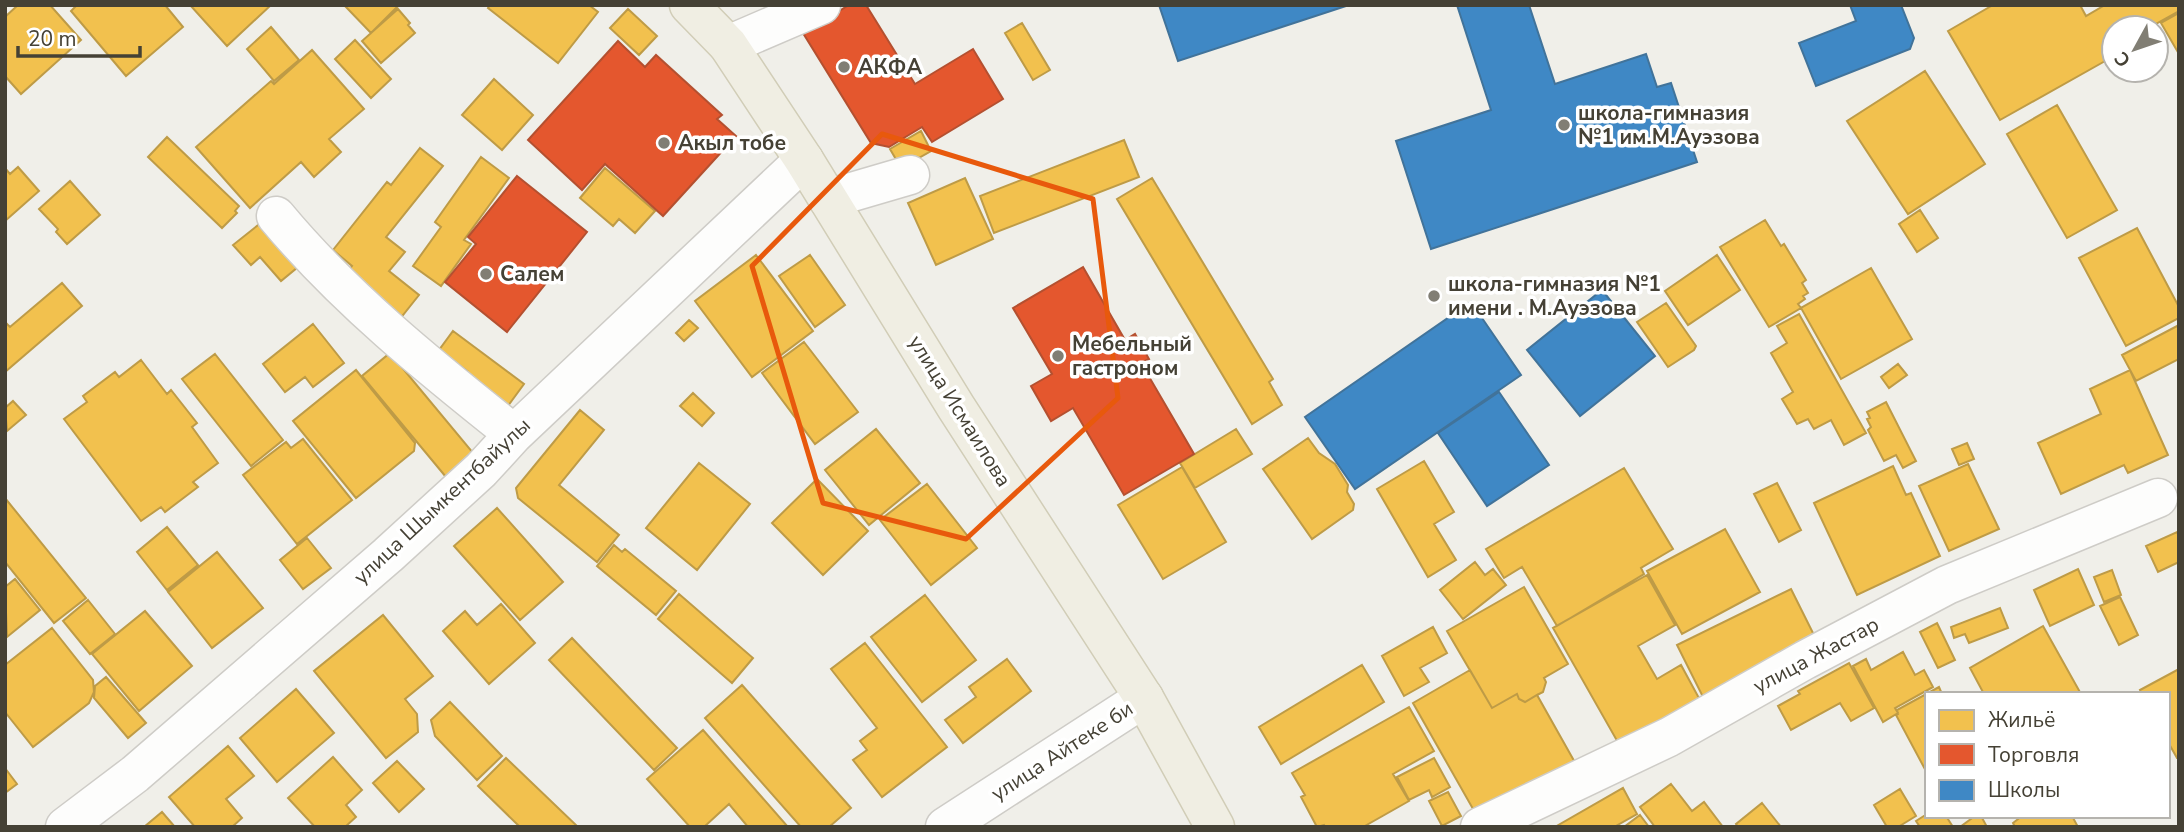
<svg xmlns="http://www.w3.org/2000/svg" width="2184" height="832" viewBox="0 0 2184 832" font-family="'Nunito Sans',sans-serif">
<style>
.homes{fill:#f2c14e;stroke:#be9b46;stroke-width:2}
.shops{fill:#e4572e;stroke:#b45030;stroke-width:2}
.schools{fill:#3f88c5;stroke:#41739a;stroke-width:2}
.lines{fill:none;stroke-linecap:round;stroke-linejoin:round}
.minor-casing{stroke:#ceccc7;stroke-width:41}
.primary-casing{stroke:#d1cdb7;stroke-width:41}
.minor{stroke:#fdfdfc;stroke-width:38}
.primary{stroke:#f0eee3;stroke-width:38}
.marked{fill:none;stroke:#e8590c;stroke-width:5;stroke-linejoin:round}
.poi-dot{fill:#817e74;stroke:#fff;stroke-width:2.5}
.labels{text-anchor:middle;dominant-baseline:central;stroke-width:7;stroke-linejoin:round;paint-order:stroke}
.poi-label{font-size:21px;font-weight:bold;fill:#454135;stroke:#fff;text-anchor:start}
.street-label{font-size:21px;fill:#454135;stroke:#fff}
</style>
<rect width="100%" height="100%" fill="#f0efe9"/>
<path class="homes" d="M18 5H50L81 40 21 94 5 76V17Z
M77 5H165L183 27 126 76 71 11Z
M190 5H271L227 46Z
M344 5H399L371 33Z
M490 5H589L598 12 558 63 488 8Z
M1993 5H2080L2086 16 2105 5H2179V11L2156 24 2159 30 2156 32V28H2114V56L2000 120 1948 31Z
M398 9 410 23 408 25 415 33 381 63 362 41Z
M628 9 657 36 639 55 610 28Z
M2179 13V54L2161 23Z
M1022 23 1050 70 1033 80 1005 33Z
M271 27 299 60 274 81 247 49Z
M355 40 391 79 371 98 335 59Z
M312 50 364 109 329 139 341 152 314 177 301 162 250 208 196 147 271 81 274 84Z
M1925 71 1985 164 1908 214 1847 121Z
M494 79 533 115 502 150 462 115Z
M2057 105 2117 210 2067 238 2007 134Z
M921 131 931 151 901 168 890 149Z
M167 137 239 206 235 211 237 213 222 228 148 157Z
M1124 140 1139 177 994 233 980 196Z
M420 148 443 166 386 237 405 252 389 271 419 295 399 320 344 276 352 266 333 250 387 182 391 185Z
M481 157 509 178 464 240 471 244 441 286 413 266 441 227 435 222Z
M18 167 39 191 5 221V168L10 174Z
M605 168 655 211 635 233 619 219 613 226 580 198Z
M965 178 993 239 936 265 908 203Z
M1152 178 1273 379 1269 382 1282 405 1252 424 1117 199Z
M70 181 100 215 67 244 56 232 58 229 39 209Z
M1920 210 1938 238 1917 252 1899 224Z
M267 218 304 262 281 281 260 257 251 265 233 245Z
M1765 220 1781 246 1784 244 1806 280 1802 283 1808 293 1803 296 1805 299 1798 304 1801 308 1769 327 1720 247Z
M2137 228 2179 307V318L2126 346 2079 258Z
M756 255 813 331 752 377 695 301Z
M810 255 845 305 815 327 779 276Z
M1717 255 1740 290 1688 325 1665 291Z
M1871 268 1912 339 1841 379 1801 308Z
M62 283 82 306 5 372V322L10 327Z
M1666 303 1696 346 1694 350 1668 367 1637 322Z
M1799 314 1866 433 1844 445 1831 420 1814 429 1808 419 1797 424 1782 399 1793 392 1771 353 1787 343 1777 326Z
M689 320 698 328 684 341 676 333Z
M313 324 344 363 313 387 305 377 285 392 263 364Z
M2179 325V359L2136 381 2122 355Z
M453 331 524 384 502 414 459 381 467 371 439 350Z
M804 342 858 412 815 444 762 373Z
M390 353 474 454 446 477 362 376Z
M215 354 283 440 251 466 182 379Z
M141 360 167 394 171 390 197 423 192 427 218 463 193 482 198 487 165 512 161 507 141 521 64 419 87 402 83 396 115 372 119 377Z
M1898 364 1907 375 1889 388 1881 377Z
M356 370 415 443 414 451 356 498 293 421Z
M2130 370 2168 455 2128 473 2124 465 2061 494 2038 443 2101 414 2090 389Z
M693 393 714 413 702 426 680 406Z
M13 401 26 415 7 431 5 408Z
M1886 402 1916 461 1903 468 1896 455 1884 461 1868 430 1871 427 1867 419 1870 418 1867 412Z
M580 410 604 430 559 485 619 535 597 562 518 498 516 488Z
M876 429 920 483 869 525 825 470Z
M1236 429 1252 454 1195 488 1180 463Z
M1308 438 1319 453 1335 464 1348 485 1347 492 1354 504 1353 510 1312 539 1263 469Z
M303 439 352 500 297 544 243 475 286 442 291 448Z
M1967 443 1974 459 1959 465 1952 449Z
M1424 461 1454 512 1434 524 1456 560 1428 577 1377 489Z
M699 463 750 504 697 570 646 528Z
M1968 464 1999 529 1949 551 1919 486Z
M1893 466 1906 495 1911 493 1940 556 1857 595 1814 503Z
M1182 467 1226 542 1163 579 1118 505Z
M1624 468 1673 549 1641 568 1644 574 1557 626 1522 567 1504 578 1486 549Z
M817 479 868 531 823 575 772 523Z
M1777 483 1801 530 1779 542 1754 494Z
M927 484 977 548 931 585 880 520Z
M5 498 86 598 54 623 5 562Z
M497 508 563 582 520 620 454 546Z
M167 527 198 565 167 590 137 552Z
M1725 529 1760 592 1682 634 1647 571Z
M2177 532 2179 537V562L2158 572 2146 546Z
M307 538 331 568 303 589 280 560Z
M614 545 622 552 625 549 676 591 656 615 597 566Z
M217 552 263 608 212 648 168 592Z
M1475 562 1485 575 1493 569 1506 585 1463 619 1440 590Z
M2078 569 2094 605 2050 626 2034 590Z
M2112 570 2121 595 2104 602 2094 577Z
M1647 575 1675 625 1638 646 1657 679 1681 665 1700 700 1620 746 1553 628Z
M15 579 40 610 7 637 5 587Z
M1524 587 1568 664 1544 678 1546 682 1543 692 1537 695 1525 702 1519 699 1517 694 1492 708 1447 631Z
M1791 589 1817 641 1703 697 1677 645Z
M679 594 753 658 732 683 658 619Z
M925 595 976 660 922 702 871 637Z
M2120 597 2138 635 2119 645 2100 606Z
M88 600 115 634 90 654 63 621Z
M501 604 535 643 489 684 443 631 465 611 477 625Z
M2000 608 2008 628 1969 643 1965 634 1954 638 1951 627Z
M145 611 192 666 139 711 92 654Z
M383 615 433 676 405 699 417 714 418 732 386 758 314 671Z
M1937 623 1955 660 1938 668 1920 632Z
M2043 626 2081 694H1984L1970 668Z
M1433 627 1447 653 1420 668 1429 682 1404 696 1382 656Z
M52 628 93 680 94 692 89 703 33 747 5 712V665Z
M572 638 677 748 654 770 549 660Z
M865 643 947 747 882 797 853 760 867 750 860 741 877 728 831 669Z
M1903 652 1915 675 1924 670 1933 687 1895 708 1898 713 1883 722 1853 666 1866 659 1871 670Z
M1007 659 1031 691 963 743 945 720 976 697 969 687Z
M1849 663 1874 708 1851 721 1840 703 1791 730 1778 706 1800 694 1798 691Z
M1362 665 1384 702 1281 764 1259 727Z
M2179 669V758H2177L2168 742V694H2142L2140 690Z
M1470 670 1492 708 1517 694 1519 699 1525 702 1537 695 1577 766 1477 816 1413 703Z
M106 677 146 723 128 738 94 698 95 686Z
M742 685 851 808 829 827H801L705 718Z
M1939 687 1942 694H1927V773L1896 715 1898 714 1897 710Z
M296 689 334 733 277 782 240 738Z
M450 702 502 756 477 780 435 736 431 720Z
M1409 707 1434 751 1393 774 1409 801 1363 827H1325L1324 825 1317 827 1301 797 1305 795 1292 773Z
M703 730 788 827H748L729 804 704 827H690L647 779Z
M228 746 254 776 226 799 242 818 232 827H195L169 797Z
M333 757 362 790 346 805 356 817 345 827H315L288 798Z
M506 758 578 827H520L478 786Z
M1434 758 1450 787 1432 797 1429 790 1409 800 1397 777Z
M397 761 424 789 399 812 373 783Z
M5 768 17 784 5 793Z
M1671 784 1692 811 1704 802 1723 827H1655L1640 807Z
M1623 788 1637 814 1614 827H1555Z
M1900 789 1916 816 1898 827H1887L1874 805Z
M1448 792 1461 816 1442 826 1429 801Z
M1762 803 1781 827H1738L1736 824Z
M162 812 175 827H144Z
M1927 814V816H1946L1953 827H1920L1916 821Z
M1640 815 1649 827H1624Z
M1975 816H1981L1987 827H1960Z
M2022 816H2072L2078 827H2015L2013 823Z"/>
<path class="shops" d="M849 5H866L915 84 973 49 1003 99 932 142 922 127 889 147 871 143 803 33Z
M618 41 645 67 656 55 722 115 717 119 736 136 663 216 605 164 582 190 528 140Z
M517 176 587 232 507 332 445 282 476 244 468 237Z
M1083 267 1125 340 1135 334 1149 359 1141 363 1194 454 1124 495 1073 408 1051 421 1031 386 1052 374 1013 308Z"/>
<path class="schools" d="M1159 5H1349L1178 61Z
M1457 5H1529L1555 84 1646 54 1657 87 1671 83 1697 162 1431 249 1396 141 1491 110Z
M1850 5H1901L1914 38 1910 49 1816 86 1799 43 1856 21Z
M1602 290 1655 356 1580 416 1527 350Z
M1471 302 1521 375 1355 489 1305 417Z
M1499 392 1549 465 1487 506 1438 433Z"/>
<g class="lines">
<g class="minor-casing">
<path id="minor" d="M728 45 821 5
M828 199 910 175
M276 216C344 298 431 368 514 434
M65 827 135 774 388 555 481 470 514 434 804 160
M945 827 1144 698
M1480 827 1669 737 1805 660 1947 585 2158 498"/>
</g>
<g class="primary-casing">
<path id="primary" d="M689 5 728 45 804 160 956 407 1144 698 1215 827"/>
</g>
<use href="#minor" class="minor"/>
<use href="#primary" class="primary"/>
</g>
<path class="marked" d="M882 134 1093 199 1118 398 966 539 823 503 752 266Z"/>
<g class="poi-dot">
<circle cx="844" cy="67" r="7"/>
<circle cx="1564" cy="125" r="7"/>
<circle cx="664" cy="143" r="7"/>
<circle cx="486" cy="274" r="7"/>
<circle cx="1434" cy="296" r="7"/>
<circle cx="1058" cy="356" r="7"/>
</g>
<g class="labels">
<g class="poi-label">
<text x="858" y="67">АКФА</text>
<text x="1578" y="113">школа-гимназия<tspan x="1578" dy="24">№1 им.М.Ауэзова</tspan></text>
<text x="678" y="143">Акыл тобе</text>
<text x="500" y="274">Салем</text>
<text x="1448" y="284">школа-гимназия №1<tspan x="1448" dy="24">имени . М.Ауэзова</tspan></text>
<text x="1072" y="344">Мебельный<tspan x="1072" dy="24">гастроном</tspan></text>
</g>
<g class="street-label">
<text transform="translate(960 411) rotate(58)">улица Исмаилова</text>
<text transform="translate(442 501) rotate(-43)">улица Шымкентбайулы</text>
<text transform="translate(1816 655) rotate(-28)">улица Жастар</text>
<text transform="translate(1062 751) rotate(-33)">улица Айтеке би</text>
</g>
</g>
<rect width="2184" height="832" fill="none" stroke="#454135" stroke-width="14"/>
<rect x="1925" y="692" width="245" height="126" fill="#ffffff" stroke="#b5b3ae" stroke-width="2"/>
<rect x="1939" y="710" width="35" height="21" fill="#f2c14e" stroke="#b5b3ae" stroke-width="2"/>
<text x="1988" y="727" font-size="21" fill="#454135">Жильё</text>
<rect x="1939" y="744" width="35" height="21" fill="#e4572e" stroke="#b5b3ae" stroke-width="2"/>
<text x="1988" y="762" font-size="21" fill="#454135">Торговля</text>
<rect x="1939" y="780" width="35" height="21" fill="#3f88c5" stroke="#b5b3ae" stroke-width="2"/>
<text x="1988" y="797" font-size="21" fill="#454135">Школы</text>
<g transform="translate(2135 49) rotate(230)"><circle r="33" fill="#ffffff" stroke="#b5b3ae" stroke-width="2"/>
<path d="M0-5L12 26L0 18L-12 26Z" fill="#817e74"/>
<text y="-10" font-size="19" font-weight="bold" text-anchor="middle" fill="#454135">С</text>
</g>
<path d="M18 46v10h122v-10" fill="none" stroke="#454135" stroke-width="3.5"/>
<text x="28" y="46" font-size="21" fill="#454135" stroke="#ffffff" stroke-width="5" paint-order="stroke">20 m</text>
</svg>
